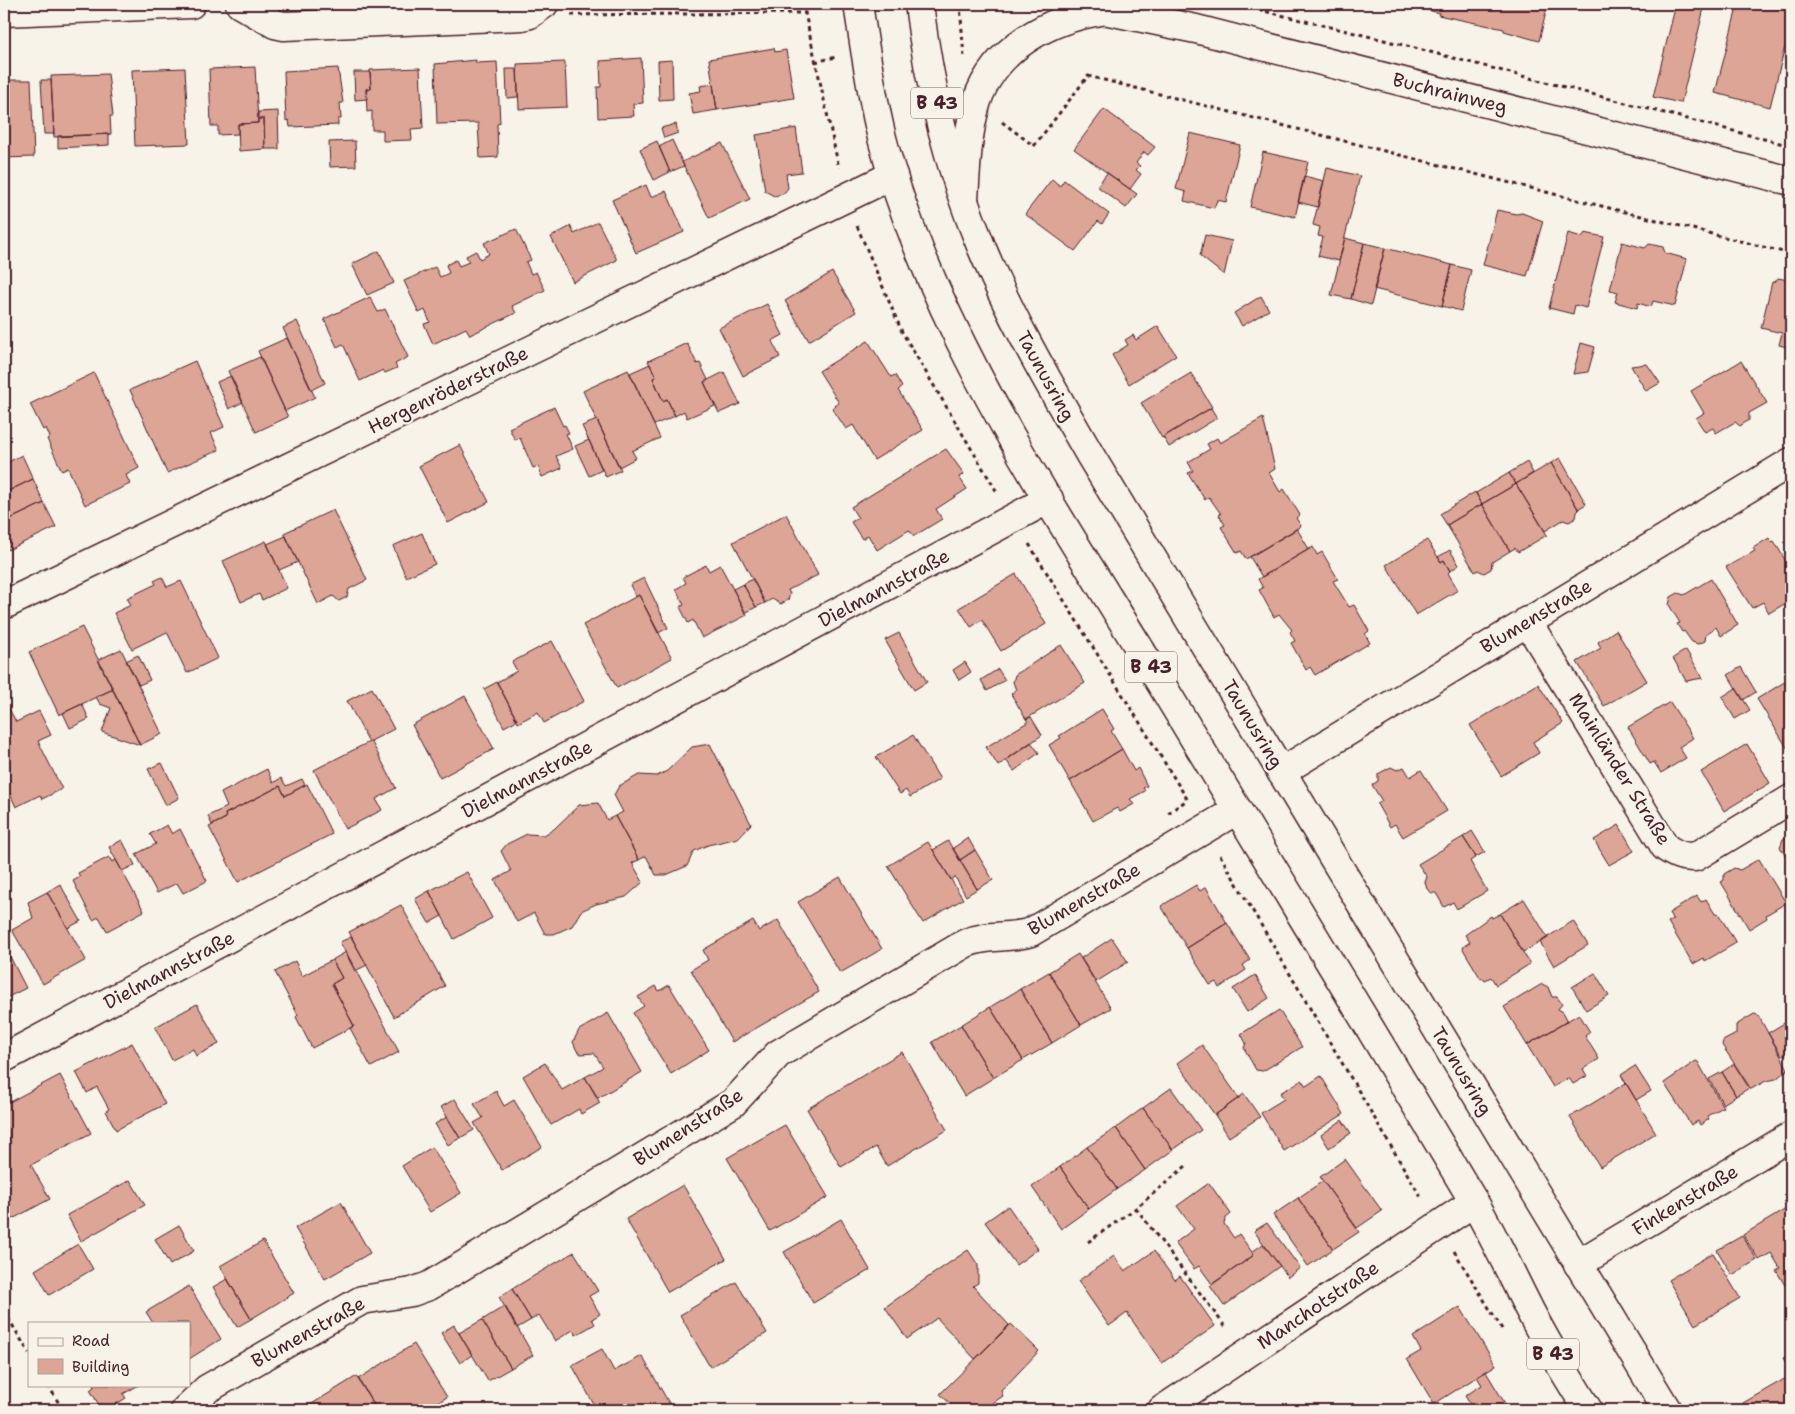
<svg xmlns="http://www.w3.org/2000/svg" width="1795" height="1414" viewBox="0 0 1795 1414" font-family="'Shantell Sans',sans-serif">
<style>
.building{fill:#dda596;stroke:#4a1f2b}
.lines{fill:none;stroke-linecap:round;stroke-linejoin:round}
.minor-casing{stroke:#4a1f2b;stroke-width:31}
.primary-casing{stroke:#4a1f2b;stroke-width:31}
.path{stroke:#4a1f2b;stroke-width:3;stroke-dasharray:4 4;stroke-linecap:butt}
.minor{stroke:#f7f3e8;stroke-width:28}
.primary{stroke:#f7f3e8;stroke-width:28}
.labels{text-anchor:middle;dominant-baseline:central;stroke-width:4.5;stroke-linejoin:round;paint-order:stroke}
.shield{fill:#f7f3e8;stroke:#7e5f64;stroke-width:1}
.shield-label{font-size:18px;font-weight:bold;fill:#4a1f2b}
.street-label{font-size:19px;fill:#4a1f2b;stroke:#f7f3e8}
</style>
<rect width="100%" height="100%" fill="#f7f3e8"/>
<filter id="ink" filterUnits="userSpaceOnUse"><feTurbulence type="fractalNoise" baseFrequency=".02" numOctaves="2"/><feDisplacementMap in="SourceGraphic" scale="10" xChannelSelector="R" yChannelSelector="G"/><feConvolveMatrix kernelMatrix="1 2 1 2 8 2 1 2 1" color-interpolation-filters="sRGB"/></filter>
<g filter="url(#ink)">
<path class="building" d="M1418 4H1548L1539 41 1504 31V29L1438 15 1439 13 1417 7Z
M1676 4H1705L1681 103 1653 97Z
M1738 4H1791V22L1770 107 1715 93Z
M774 48 775 52 786 50 794 98 717 110 709 59Z
M641 58 643 103 633 104 634 116 598 118 597 87H601L600 61Z
M476 60V63L497 62 500 123 497 124 498 157 480 158 478 123 437 124 435 64Z
M672 60 673 99 659 100 658 61Z
M565 62 567 107 519 109 517 64Z
M255 67 258 123 238 124V134L218 135V126H211L209 69Z
M185 68 189 144 135 146 132 70Z
M338 68 343 103H340L341 119H338V125L290 127 289 120 286 121 284 71Z
M420 68 423 128 411 129 412 140 383 141V130H372V111L367 112 366 89H371L370 70Z
M506 69H517L518 97 507 98Z
M354 72H370L371 89H366L367 99 355 100Z
M108 74 113 116H110L111 134 54 137 51 76Z
M4 80H31L34 157 4 158Z
M41 80H51L54 134H44Z
M713 84 717 110 693 114 689 93 701 91 700 86Z
M1104 109 1155 147 1148 155 1144 152 1136 163 1140 166 1136 170 1141 174 1130 189 1074 149Z
M278 111 279 149H265L264 119H258V112Z
M258 119H264L265 149 239 151 238 124 258 123Z
M676 124 678 133 664 138 661 128Z
M796 128 802 172 786 174 788 188 783 194 774 196 765 191 756 135Z
M1190 133 1240 145 1226 202 1217 200 1214 208 1184 201 1186 192 1176 189Z
M109 134V145L58 148V136Z
M672 140 684 166 670 172 659 147Z
M355 141 356 166 330 167 329 142Z
M657 141 670 172 654 180 640 149Z
M722 143 750 199 709 218 682 162Z
M1263 152 1308 162 1295 217 1250 207Z
M1327 168 1360 176 1339 261 1318 256 1323 237 1318 236 1320 227 1313 225Z
M1107 173 1137 194 1126 208 1097 186Z
M1304 176 1324 181 1318 207 1298 202Z
M1052 179 1060 186 1064 180 1109 214 1102 224 1098 221 1075 251 1025 214Z
M646 185 651 197 666 191 684 232 636 253 612 200Z
M1497 210 1516 214 1522 213 1543 221 1527 276 1483 265Z
M598 222 617 260 573 282 551 237 571 226 574 234Z
M516 229 531 260 526 262 531 274 536 272 545 290 512 306 516 313 470 335 466 328 433 344 424 324 430 322 425 310 419 313 404 281 435 267 440 277 449 273 446 265 456 260 459 266 469 262 466 256 476 251 480 259 489 254 484 243Z
M1568 233 1582 237 1585 233 1604 237 1586 308 1575 305 1573 314 1549 308Z
M1205 235 1232 241 1224 275 1200 256Z
M1345 238 1364 243 1351 299 1331 295Z
M1622 242 1645 248 1649 244 1663 247 1665 253 1687 259 1675 306 1653 301 1651 307 1638 303 1637 308 1615 302 1618 292 1610 290Z
M1364 243 1385 248 1371 305 1351 299Z
M1385 248 1452 265 1442 306 1374 289Z
M379 251 394 283 367 295 352 264Z
M1452 265 1471 270 1461 311 1442 306Z
M832 272 856 312 809 341 785 301Z
M1778 278 1788 280 1791 286V348L1779 345 1782 333 1761 328 1772 282H1775Z
M1261 296 1269 310 1242 326 1234 313Z
M370 297 378 312 385 309 408 357 395 364 397 368 385 373 383 370 360 381 343 344 337 347 324 319Z
M767 304 783 335 772 341 780 357 743 376 719 328Z
M297 321 325 383 311 390 283 328Z
M1158 326 1176 355 1129 384 1112 355 1128 345 1125 340 1133 335 1136 340Z
M287 338 315 397 285 411 258 351Z
M868 341 891 377 895 375 902 387 898 390 923 430 874 460 853 425 846 429 832 408 839 403 819 371Z
M687 343 697 364 700 363 708 380 704 382 715 406 687 418 684 411 675 416 667 399 663 401 653 378 656 377 648 361Z
M1581 343 1595 347 1588 372 1573 374Z
M260 357 288 417 256 432 228 371Z
M195 361 224 427 211 433 219 450 167 473 130 390Z
M1741 361 1767 403 1749 413V420L1740 426 1735 422 1716 433 1713 428 1705 432 1696 418 1704 413 1691 391Z
M650 364 656 377 653 378 663 401 667 399 675 416 654 425 630 373Z
M1647 364 1660 383 1646 391 1631 366Z
M628 370 660 438 632 451 636 458 619 467 583 391Z
M724 372 740 404 719 413 704 382Z
M94 373 139 468 126 475 130 484 85 505 68 468 62 471 47 439 50 437 46 428 43 430 30 404Z
M1191 373 1212 407 1162 438 1141 403Z
M231 376 243 402 229 409 217 382Z
M554 407 563 426 565 425 569 433 566 434 573 449 556 456 562 468 542 477 538 466 533 468 520 438 515 440 509 428Z
M1211 408 1217 418 1169 447 1163 437Z
M1263 418 1275 469 1269 473 1280 492 1284 489 1300 515 1296 518 1301 526 1246 559 1241 551 1237 553 1221 527 1225 525 1219 515 1221 514 1209 497 1205 500 1188 473 1193 471 1188 462 1210 449 1207 444 1217 438 1220 443Z
M597 420 621 470 606 477 582 426Z
M589 440 602 470 589 476 575 446Z
M460 445 489 502 448 523 419 466Z
M946 449 964 474 959 477 967 489 936 509 942 519 914 536 909 530 877 550 868 535 862 539 851 522 858 518 851 507Z
M22 455 33 479 4 493V464Z
M1560 458 1586 504 1578 509 1551 463Z
M1527 462 1533 473 1516 484 1509 473Z
M1551 463 1579 510 1577 512 1576 518 1569 522 1563 520 1545 531 1516 484Z
M1509 473 1516 484 1482 504 1476 493Z
M33 479 44 503 4 522V493Z
M1516 484 1547 535 1518 552 1515 548 1510 551 1482 504Z
M1475 492 1482 504 1447 525 1440 514Z
M44 503 56 527 8 550 4 541V522Z
M1482 504 1510 551 1492 562 1491 569 1484 573 1478 570 1475 572 1447 525Z
M333 510 367 580 349 589 347 597 339 601 333 596 318 604 284 533Z
M786 514 818 575 788 590 790 594 788 600 781 604 772 599 765 603 733 542Z
M1297 529 1309 549 1262 577 1250 557Z
M422 533 435 564 406 577 393 546Z
M286 536 298 562 279 570 267 544Z
M1769 538 1771 542 1774 541 1791 570V600L1769 613 1763 602 1752 608 1726 567 1755 551 1753 548Z
M1427 540 1441 562 1444 560 1450 571 1448 573 1458 590 1416 615 1386 565Z
M266 541 287 588 262 600 259 594 241 602 223 561Z
M1313 547 1317 555 1322 552 1338 579 1333 581 1349 607 1354 605 1369 631 1365 634 1370 643 1315 675 1310 667 1306 670 1291 643 1295 641 1290 632 1292 630 1279 614 1274 617 1259 590 1263 588 1258 579Z
M1450 550 1459 565 1450 571 1444 560 1441 562 1438 557Z
M706 565 709 571 720 565 747 615 702 638 693 620 688 623 680 607 684 605 676 589 686 583 683 577Z
M1016 574 1046 624 1001 651 982 620 971 627 959 608Z
M162 577 167 587 181 581 218 658 187 673 167 632 132 649 114 613 131 605 127 598 156 584 154 581Z
M644 578 668 628 658 633 639 595 636 597 630 585Z
M753 579 765 603 756 607 743 584Z
M1711 579 1738 625 1721 636 1716 627 1706 634 1705 641 1698 644 1692 642 1684 631 1682 632 1677 624 1680 623 1669 605 1671 597 1678 593 1684 595Z
M743 584 756 607 745 613 733 589Z
M639 595 672 658 617 688 583 625Z
M82 627 113 689 59 715 29 652Z
M1616 630 1647 681 1604 706 1577 662 1601 648 1598 642Z
M899 633 927 682 914 690 885 640Z
M552 641 584 701 544 723 538 712 518 723 497 682 517 671 512 662Z
M1061 645 1085 683 1026 719 1011 694 1016 690 1013 682 1015 675Z
M121 649 162 734 140 745 98 660Z
M1686 650 1703 678 1686 681 1673 658Z
M138 655 150 680 139 685 126 661Z
M965 662 971 672 959 680 953 670Z
M1741 667 1756 692 1743 700 1728 675Z
M998 669 1005 680 987 691 981 680Z
M1791 678V754L1757 699Z
M497 682 517 720 504 727 484 689Z
M1538 684 1563 723 1533 742 1539 753 1501 776 1470 725Z
M372 688 394 729 369 742 347 701Z
M1736 688 1750 710 1735 719 1722 697Z
M113 689 140 745 102 732 111 708 100 704 96 697Z
M465 696 494 749 440 778 412 725Z
M1670 702 1693 738 1679 747 1686 758 1661 773 1654 762 1650 764 1628 727Z
M82 704 89 719 70 728 63 713Z
M7 705 16 722 39 711 51 735 38 741 62 789 42 799 40 795 16 807 4 781V707Z
M1102 709 1114 729 1111 731 1122 749 1070 781 1049 745 1061 738 1059 736Z
M1031 717 1042 735 998 766 986 747 1028 722 1026 719Z
M913 735 940 779 910 797 906 790 900 794 876 757Z
M371 741 396 788 376 799 382 810 345 829 314 770Z
M1031 742 1039 753 1014 771 1006 760Z
M710 744 751 824 738 838 708 845 694 851 687 866 666 875H656L646 856 639 860 615 816 623 812 614 795 619 786 639 775 657 776 667 771 692 747Z
M1747 744 1770 783 1724 811 1701 772Z
M1122 749 1134 771 1138 768 1147 786 1143 788 1145 791 1130 799 1134 804 1120 812 1117 808 1093 821 1070 781Z
M162 763 179 798 166 805 148 769Z
M1391 767 1397 770 1404 767 1410 777 1421 770 1447 811 1403 837 1395 824 1390 827 1377 804 1382 801 1372 785 1378 781V774Z
M267 769 273 783 281 778 286 786 302 779 305 785 285 796 280 786 225 814 226 818 212 825 208 816 227 807 221 793Z
M307 784 332 834 238 882 209 827 226 818 225 814 280 786 285 796Z
M598 803 607 820 615 816 639 860 632 863 643 882 626 897 596 904 581 911 572 926 554 934H545L534 913 517 922 495 880 511 871 501 851 507 844 527 834 544 835 554 829 579 805Z
M167 825 172 834 180 829 207 881 183 893 177 883 157 893 136 854 156 844 150 834Z
M1619 825 1634 851 1609 865 1594 840Z
M1472 831 1485 852 1476 857 1463 837Z
M1791 834V865L1780 847 1783 839Z
M1463 837 1476 857 1470 861 1487 891 1457 909 1453 902 1444 907 1436 893H1432L1427 889 1425 882 1427 877 1418 864Z
M968 838 975 850 960 860 953 848Z
M122 840 135 865 122 871 109 847Z
M948 841 977 889 966 896 955 877 951 880 933 850Z
M928 842 963 899 923 923 888 866Z
M975 850 993 880 977 889 960 860Z
M109 857 112 862 116 860 144 911 107 931 99 917 93 920 73 881 80 877 78 873Z
M1759 859 1786 903 1766 915 1767 918 1749 929 1721 882 1724 880V874L1734 868 1740 870Z
M467 872 492 918 454 939 429 891Z
M840 877 882 949 840 973 798 902Z
M60 884 81 921 68 928 47 892Z
M1196 885 1200 891 1206 887 1227 923 1187 948 1161 906Z
M429 891 442 916 429 923 415 899Z
M47 892 86 960 43 984 12 930 33 918 28 902Z
M1697 896 1701 902 1706 899 1715 914 1718 913 1736 943 1705 961 1704 958 1693 964 1668 922 1673 920 1669 913Z
M1524 899 1548 938 1523 952 1500 914Z
M401 905 445 986 394 1017 349 932Z
M1500 914 1530 964 1496 985 1491 977 1485 980 1483 978 1481 979 1463 949 1464 946 1470 942 1465 935 1491 916 1492 918Z
M778 920 819 992 732 1042 691 970 708 960 703 950 753 921 759 931Z
M1573 921 1588 945 1554 966 1540 942Z
M1227 923 1250 960 1243 965 1246 970 1219 988 1216 982 1210 985 1187 948Z
M351 937 367 965 355 971 340 942Z
M1112 938 1128 962 1096 982 1081 958Z
M4 945 26 988 4 999Z
M346 952 399 1052 371 1067 350 1028 354 1026 332 984 342 978 332 960Z
M1078 954 1111 1008 1081 1025 1049 972Z
M332 960 342 978 332 984 354 1026 312 1048 296 1017 298 1015 275 972 295 961 302 976Z
M1049 972 1081 1025 1052 1043 1020 989Z
M1595 973 1609 996 1586 1010 1572 987Z
M1255 975 1269 998 1247 1012 1233 989Z
M1542 984 1548 987 1552 997H1557L1562 1004 1558 1009 1563 1012 1568 1021 1527 1045 1504 1007Z
M669 985 709 1050 671 1074 633 1013 644 1006 638 997 656 986 659 991Z
M1020 989 1052 1043 1023 1060 990 1007Z
M197 1004 219 1044 196 1056 193 1049 172 1060 155 1027Z
M990 1007 1023 1060 993 1078 961 1025Z
M1279 1010 1302 1047 1263 1071 1256 1070 1244 1048 1246 1043 1241 1034Z
M608 1013 642 1072 598 1098 585 1077 603 1067 594 1053 581 1054 577 1051 573 1042 579 1030Z
M1579 1014 1590 1032 1585 1036 1599 1059 1583 1069 1587 1076 1573 1084 1569 1078 1553 1087 1527 1045Z
M1754 1014 1758 1015 1788 1069 1776 1079 1766 1081 1751 1089 1722 1045 1723 1041 1736 1034V1025Z
M1791 1019V1051L1782 1056 1768 1033Z
M961 1025 993 1078 964 1096 932 1042Z
M132 1043 165 1104 116 1130 106 1111 109 1109 97 1087 87 1093 76 1072Z
M1202 1045 1239 1098 1215 1115 1177 1063Z
M902 1052 947 1130 887 1166 876 1147 841 1167 807 1109Z
M1696 1061 1698 1062 1723 1107 1707 1116 1709 1119 1700 1125 1698 1121 1691 1125 1664 1083Z
M545 1063 562 1090 585 1077 600 1103 581 1114 579 1109 551 1125 523 1076Z
M1734 1064 1749 1088 1736 1096 1722 1072Z
M1635 1066 1651 1091 1636 1100 1621 1075Z
M1722 1072 1736 1096 1723 1104 1709 1079Z
M60 1075 91 1133 31 1165 50 1199 5 1223 4 1105Z
M1321 1076 1344 1114 1284 1151 1261 1113 1284 1099 1280 1093 1302 1080 1306 1086Z
M1626 1083 1656 1133 1600 1167 1570 1117Z
M1171 1088 1201 1130 1173 1150 1143 1108Z
M496 1091 504 1106 514 1100 542 1147 502 1170 474 1123 483 1118 474 1104Z
M1244 1094 1260 1117 1229 1137 1215 1115Z
M455 1099 474 1130 460 1138 441 1107Z
M1143 1108 1173 1150 1145 1170 1116 1128Z
M447 1117 460 1138 448 1145 435 1124Z
M1342 1120 1351 1133 1329 1148 1321 1135Z
M785 1125 828 1197 770 1231 727 1158Z
M1116 1128 1145 1170 1117 1189 1087 1147Z
M432 1147 461 1193 430 1212 402 1166Z
M1087 1147 1117 1189 1089 1209 1060 1167Z
M1345 1159 1382 1211 1357 1228 1320 1177Z
M1060 1167 1089 1209 1061 1229 1032 1187Z
M130 1180 145 1205 81 1241 67 1215Z
M1323 1181 1359 1232 1333 1249 1298 1198Z
M1209 1183 1231 1214 1225 1219 1224 1224 1234 1238 1239 1234 1254 1255 1212 1284 1199 1266 1194 1269 1175 1243 1194 1229 1177 1206Z
M683 1185 726 1259 668 1292 626 1219Z
M1298 1198 1333 1249 1308 1266 1273 1215Z
M341 1202 370 1253 325 1279 295 1228Z
M1008 1206 1038 1249 1016 1265 985 1222Z
M1791 1206V1286L1786 1287 1776 1270 1780 1268 1771 1253 1759 1260 1743 1235Z
M841 1219 870 1270 813 1303 784 1252Z
M1267 1223 1300 1268 1288 1277 1254 1231Z
M179 1225 194 1251 170 1265 155 1239Z
M1742 1236 1757 1260 1732 1275 1717 1250Z
M263 1241 294 1293 251 1319 220 1266Z
M78 1244 93 1269 49 1295 35 1270Z
M1263 1244 1280 1266 1224 1306 1210 1286 1254 1255 1252 1252Z
M968 1250 978 1265V1283L973 1286 1009 1325 975 1359 937 1318 907 1339 885 1307Z
M1154 1251 1175 1280 1180 1276 1215 1326 1162 1363 1127 1313 1109 1326 1078 1281 1114 1256 1125 1271Z
M574 1252 598 1291 589 1296 600 1314 592 1319 595 1324 576 1335 573 1330 555 1341 539 1315 531 1320 512 1289Z
M1713 1253 1740 1298 1695 1325 1668 1280Z
M227 1279 251 1319 237 1327 213 1287Z
M736 1282 767 1333 710 1367 680 1315Z
M189 1286 221 1339 189 1359V1323H153L146 1312Z
M512 1289 531 1320 517 1328 499 1297Z
M505 1306 533 1355 511 1368 482 1320Z
M1460 1307 1496 1365 1434 1404 1407 1359 1421 1351 1413 1337Z
M482 1320 511 1368 488 1381 459 1333Z
M1011 1324 1039 1351 1001 1391 1003 1396 1000 1398 983 1410H957L940 1394Z
M454 1325 472 1355 460 1363 441 1333Z
M414 1344 447 1397 425 1410H377L358 1379Z
M602 1349 614 1371 642 1356 673 1410H597L572 1365Z
M1791 1353V1369L1790 1370 1783 1358Z
M1486 1372 1509 1410H1502L1500 1406 1493 1410H1474L1465 1396 1482 1385 1477 1377Z
M357 1376 377 1410H313L310 1405Z
M1788 1377 1791 1382V1410H1748L1743 1403Z
M93 1385H139L123 1394 126 1398 107 1410H102L90 1390 94 1387Z"/>
<g class="lines">
<g class="minor-casing">
<path id="minor" d="M240 4 275 24 284 26 523 16 530 14 544 4
M1075 4 1196 29 1791 181
M4 12 191 4
M964 200C966 167 967 132 977 101 995 48 1049 19 1101 11
M4 605 893 175
M1527 621 1665 847C1676 855 1683 857 1695 857L1791 799
M1281 772 1791 462
M4 1058 1049 499
M1578 1264 1791 1136
M185 1410 207 1389 362 1300 412 1292 429 1286 733 1103 778 1054 966 943C987 934 1009 939 1031 932L1237 810
M1162 1410 1474 1202"/>
</g>
<g class="primary-casing">
<path id="primary" d="M858 4C865 48 871 94 882 138 932 332 1057 512 1160 682 1265 856 1371 1028 1474 1202 1492 1233 1507 1265 1523 1297 1542 1336 1565 1373 1588 1410
M919 4C929 87 949 169 981 246 1011 319 1051 387 1090 455L1667 1410"/>
</g>
<path class="path" d="M808 4 805 13 839 168
M960 4 964 58
M1235 4 1384 40 1791 146
M571 15 805 13
M815 62 836 57
M1002 122 1034 146 1088 76 1791 254
M857 226 902 332 997 492
M1029 544 1189 802
M1168 813 1187 800
M1220 855 1422 1199
M1136 1208 1227 1329
M1088 1242 1136 1208 1186 1166
M1454 1251 1502 1329
M4 1311 29 1353
M48 1385 63 1410"/>
<use href="#minor" class="minor"/>
<use href="#primary" class="primary"/>
</g>
</g>
<g class="labels">
<g class="shield">
<rect x="911" y="87.5" width="52" height="31" rx="4"/>
<rect x="1125" y="651.5" width="52" height="31" rx="4"/>
<rect x="1527" y="1338.5" width="52" height="31" rx="4"/>
</g>
<g class="shield-label">
<text x="937" y="103">B 43</text>
<text x="1151" y="667">B 43</text>
<text x="1553" y="1354">B 43</text>
</g>
<g class="street-label">
<text transform="translate(1450 93) rotate(14)">Buchrainweg</text>
<text transform="translate(1046 376) rotate(61)">Taunusring</text>
<text transform="translate(448 390) rotate(-26)">Hergenröderstraße</text>
<text transform="translate(884 588) rotate(-28)">Dielmannstraße</text>
<text transform="translate(1536 616) rotate(-31)">Blumenstraße</text>
<text transform="translate(1253 724) rotate(59)">Taunusring</text>
<text transform="translate(1620 769) rotate(58)">Mainländer Straße</text>
<text transform="translate(527 779) rotate(-28)">Dielmannstraße</text>
<text transform="translate(1084 899) rotate(-30)">Blumenstraße</text>
<text transform="translate(169 970) rotate(-28)">Dielmannstraße</text>
<text transform="translate(1462 1071) rotate(59)">Taunusring</text>
<text transform="translate(688 1127) rotate(-33)">Blumenstraße</text>
<text transform="translate(1685 1200) rotate(-31)">Finkenstraße</text>
<text transform="translate(1318 1305) rotate(-34)">Manchotstraße</text>
<text transform="translate(308 1332) rotate(-29)">Blumenstraße</text>
</g>
</g>
<rect width="1795" height="1414" fill="none" stroke="#f7f3e8" stroke-width="20"/>
<rect x="10" y="10" width="1775" height="1394" fill="none" stroke="#4a1f2b" stroke-width="2" filter="url(#ink)"/>
<rect x="28" y="1322" width="162" height="65" fill="#f7f3e8" stroke="#b29e9c"/>
<rect x="38" y="1338" width="25" height="8" fill="#f7f3e8" stroke="#b29e9c"/>
<text x="72" y="1346" font-size="15" fill="#4a1f2b">Road</text>
<rect x="38" y="1359" width="25" height="15" fill="#dda596" stroke="#b29e9c"/>
<text x="72" y="1372" font-size="15" fill="#4a1f2b">Building</text>
</svg>
